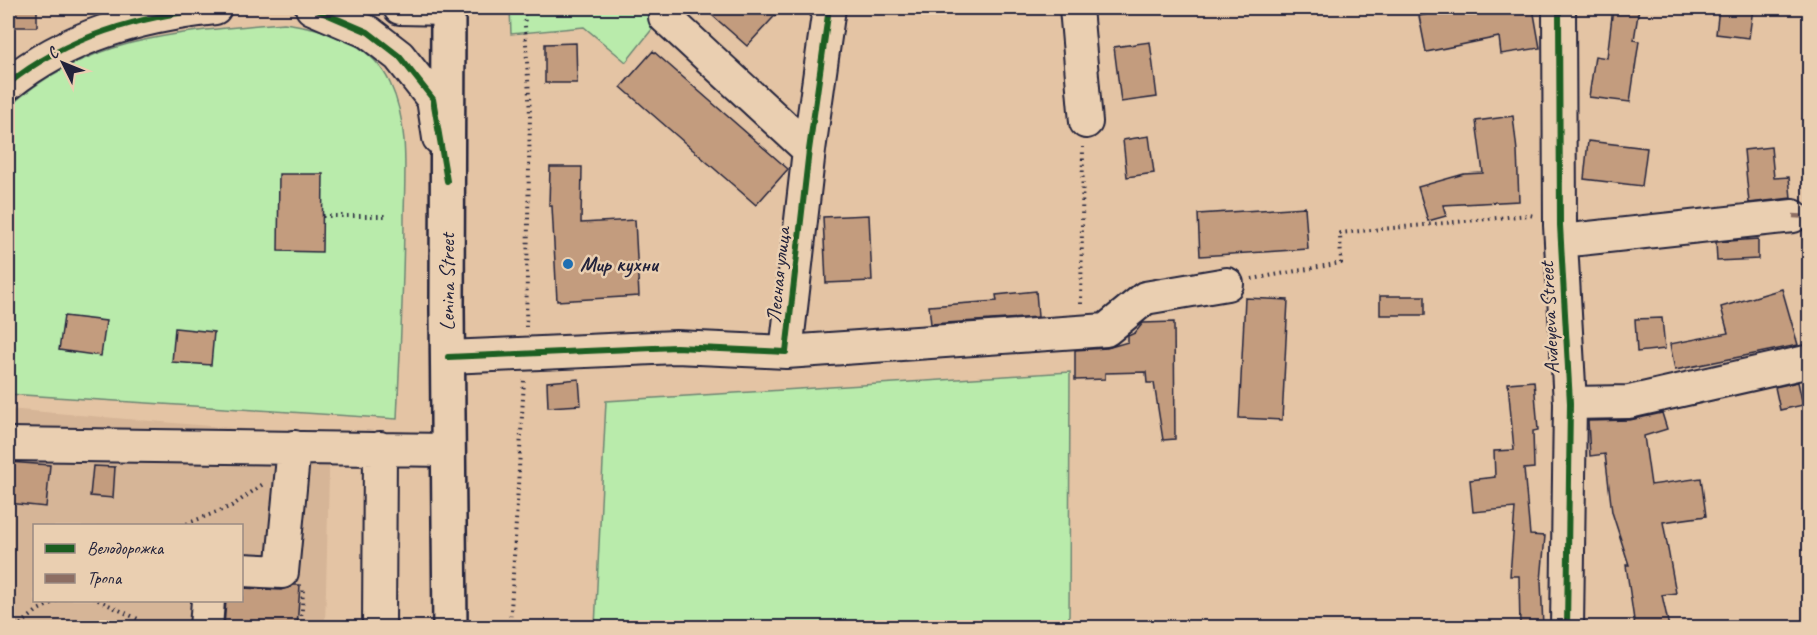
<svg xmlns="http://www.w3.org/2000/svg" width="1817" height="635" viewBox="0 0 1817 635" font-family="Caveat,sans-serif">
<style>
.built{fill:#d6b597;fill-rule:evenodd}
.green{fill:#b9ebab;stroke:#6e8673;stroke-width:1.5}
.building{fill:#c39c7e;stroke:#22223b;stroke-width:1.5}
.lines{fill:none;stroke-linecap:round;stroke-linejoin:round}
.minor-casing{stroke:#22223b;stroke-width:36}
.major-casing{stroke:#22223b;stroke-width:38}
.path{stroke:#22223b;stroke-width:4;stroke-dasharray:1.5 4.5;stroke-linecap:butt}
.minor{stroke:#eacfb1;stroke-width:32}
.major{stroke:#eacfb1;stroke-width:33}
.quiet{stroke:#8d6e63;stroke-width:4.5;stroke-dasharray:9 4.5;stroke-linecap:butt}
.cycleway-casing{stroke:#eacfb1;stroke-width:10}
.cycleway{stroke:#1b5e20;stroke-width:6}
.poi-dot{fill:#1f6fb2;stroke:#eacfb1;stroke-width:2}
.labels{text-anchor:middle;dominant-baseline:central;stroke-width:5;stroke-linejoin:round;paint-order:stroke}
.poi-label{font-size:21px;font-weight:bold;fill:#22223b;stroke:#eacfb1;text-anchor:start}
.street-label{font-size:21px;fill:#22223b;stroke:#eacfb1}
</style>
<rect width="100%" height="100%" fill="#e4c4a4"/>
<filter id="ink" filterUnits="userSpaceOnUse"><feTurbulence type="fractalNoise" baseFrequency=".0167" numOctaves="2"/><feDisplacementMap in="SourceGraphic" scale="12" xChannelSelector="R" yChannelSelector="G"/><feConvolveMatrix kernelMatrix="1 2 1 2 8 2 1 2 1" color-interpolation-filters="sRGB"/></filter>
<g filter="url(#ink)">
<path class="built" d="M8 409 330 436 325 627H8ZM34 526H242V600H34Z"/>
<path class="green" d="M510 8H669L626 62 584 27 511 34Z
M284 23C325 28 371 42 390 83 409 123 405 171 404 214 404 283 400 351 397 419L8 394V108C84 36 186 31 284 23Z
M1070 372 1069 627H595L606 401Z"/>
<path class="building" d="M8 8H37V27H8Z
M704 8H782L747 46Z
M1459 8H1533L1540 48 1501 54 1499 37 1426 52 1419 16Z
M1613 8H1639L1634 40 1639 41 1630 102 1589 97 1595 56 1607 58Z
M1719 8H1753L1749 38 1716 34Z
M1150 42 1157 97 1121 102 1114 47Z
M576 43 577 83H545V44Z
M653 51 788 169 756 205 621 87Z
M1513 116 1517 151 1519 201 1443 205 1446 216 1428 221 1418 187 1464 174 1483 173 1476 121Z
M1149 136 1154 173 1127 177 1123 140Z
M1588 141 1647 148 1642 186 1584 179Z
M1771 147 1774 178 1789 177 1791 198 1749 203 1744 150Z
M550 167H582L581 223 635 220 639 296 557 301 552 206H549Z
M279 174H323L322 252 278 251Z
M1305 207 1308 249 1200 256 1198 214Z
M869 215 872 281 826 283 823 217Z
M1758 239V259L1717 261 1716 242Z
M1782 289 1798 345 1675 370 1670 344 1728 333 1721 307Z
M1036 291 1038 317 931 324 929 306 997 301 996 295Z
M1380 296H1425V315H1380Z
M1245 298 1288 300 1282 420 1239 418Z
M64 316 106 321 101 356 59 350Z
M1662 318 1665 349 1637 352 1635 319Z
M1174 322 1175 439 1163 440 1154 383H1147L1146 372 1105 373V379L1075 380V350L1107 348 1128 342V336L1135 333 1143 323Z
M175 328 214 332 211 365 172 362Z
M579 379 581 405 548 407 547 382Z
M1534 381 1538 430 1533 431 1534 468 1524 469 1530 535 1545 536 1541 581 1543 627H1520L1519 576H1510L1515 508 1473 512 1470 480 1495 477 1494 451 1514 450 1508 383Z
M1798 382 1803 405 1780 410 1775 387Z
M1662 413 1667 429 1644 436 1651 485 1701 478 1706 516 1663 522 1676 593 1662 595 1669 627H1635L1626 565H1629L1612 512 1605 454 1590 456 1588 421 1630 420Z
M8 462 50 465 46 507 8 503Z
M93 466 115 467 113 498 90 496Z
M294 585H300L297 627H224L226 600H242V588L281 590Z"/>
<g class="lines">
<g class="minor-casing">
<path id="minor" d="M312 8 368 32 399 56 433 99 439 138
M400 8 448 9
M1076 8 1086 122
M1559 8 1560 225 1570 403 1567 628
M665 17 809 150
M8 84C67 36 140 16 215 8
M1561 241 1793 216
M786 352 1106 330 1145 298 1227 284
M448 357 676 347 786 352 809 150 829 8
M1570 403 1629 402 1810 361
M8 444 448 450
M242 570 282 572 294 447
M206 628 208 600
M379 628 380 448"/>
</g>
<g class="major-casing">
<path id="major" d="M448 8 447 310 450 628"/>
</g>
<path class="path" d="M524 8 530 114 526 327
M323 216H388
M1252 279 1341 263 1340 233 1529 215 1534 216
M1081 304 1083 147
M181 526 232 506 263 484
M98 600 138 619 144 628
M16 628 38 610 58 600
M301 628 303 589
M510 628 524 380"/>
<use href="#minor" class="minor"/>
<use href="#major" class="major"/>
<path class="quiet" d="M1793 216 1810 217"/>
<g class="cycleway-casing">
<path id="cycleway" d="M312 8 368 32 399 56 433 99 447 181
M1559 8 1560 225 1570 403 1567 628
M8 84C67 36 140 16 215 8
M448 357 676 347 786 352 809 150 829 8"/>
</g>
<use href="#cycleway" class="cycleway"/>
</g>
</g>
<circle class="poi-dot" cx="568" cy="264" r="6"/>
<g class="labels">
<g class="poi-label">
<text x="580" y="264">Мир кухни</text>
</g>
<g class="street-label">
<text transform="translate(778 275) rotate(-84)">Лесная улица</text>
<text transform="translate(447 282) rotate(-90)">Lenina Street</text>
<text transform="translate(1549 318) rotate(-93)">Avdeyeva Street</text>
</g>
</g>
<rect width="1817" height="635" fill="none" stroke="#eacfb1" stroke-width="30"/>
<rect x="15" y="15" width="1787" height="605" fill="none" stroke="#22223b" stroke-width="2" filter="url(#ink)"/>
<rect x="33" y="524" width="210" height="78" fill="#eacfb1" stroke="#9a8a82" stroke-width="1.5"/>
<rect x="45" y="544" width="30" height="9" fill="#1b5e20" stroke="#9a8a82" stroke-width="1.5"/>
<text x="87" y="554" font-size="18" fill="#22223b">Велодорожка</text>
<rect x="45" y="574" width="30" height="9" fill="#8d6e63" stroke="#9a8a82" stroke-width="1.5"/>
<text x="87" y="584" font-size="18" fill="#22223b">Тропа</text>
<g transform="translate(63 63) rotate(313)" stroke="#eacfb1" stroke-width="4.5" paint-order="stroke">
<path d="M0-4.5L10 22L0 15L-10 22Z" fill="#22223b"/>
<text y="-9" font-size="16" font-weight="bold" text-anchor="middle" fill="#22223b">С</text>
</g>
</svg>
